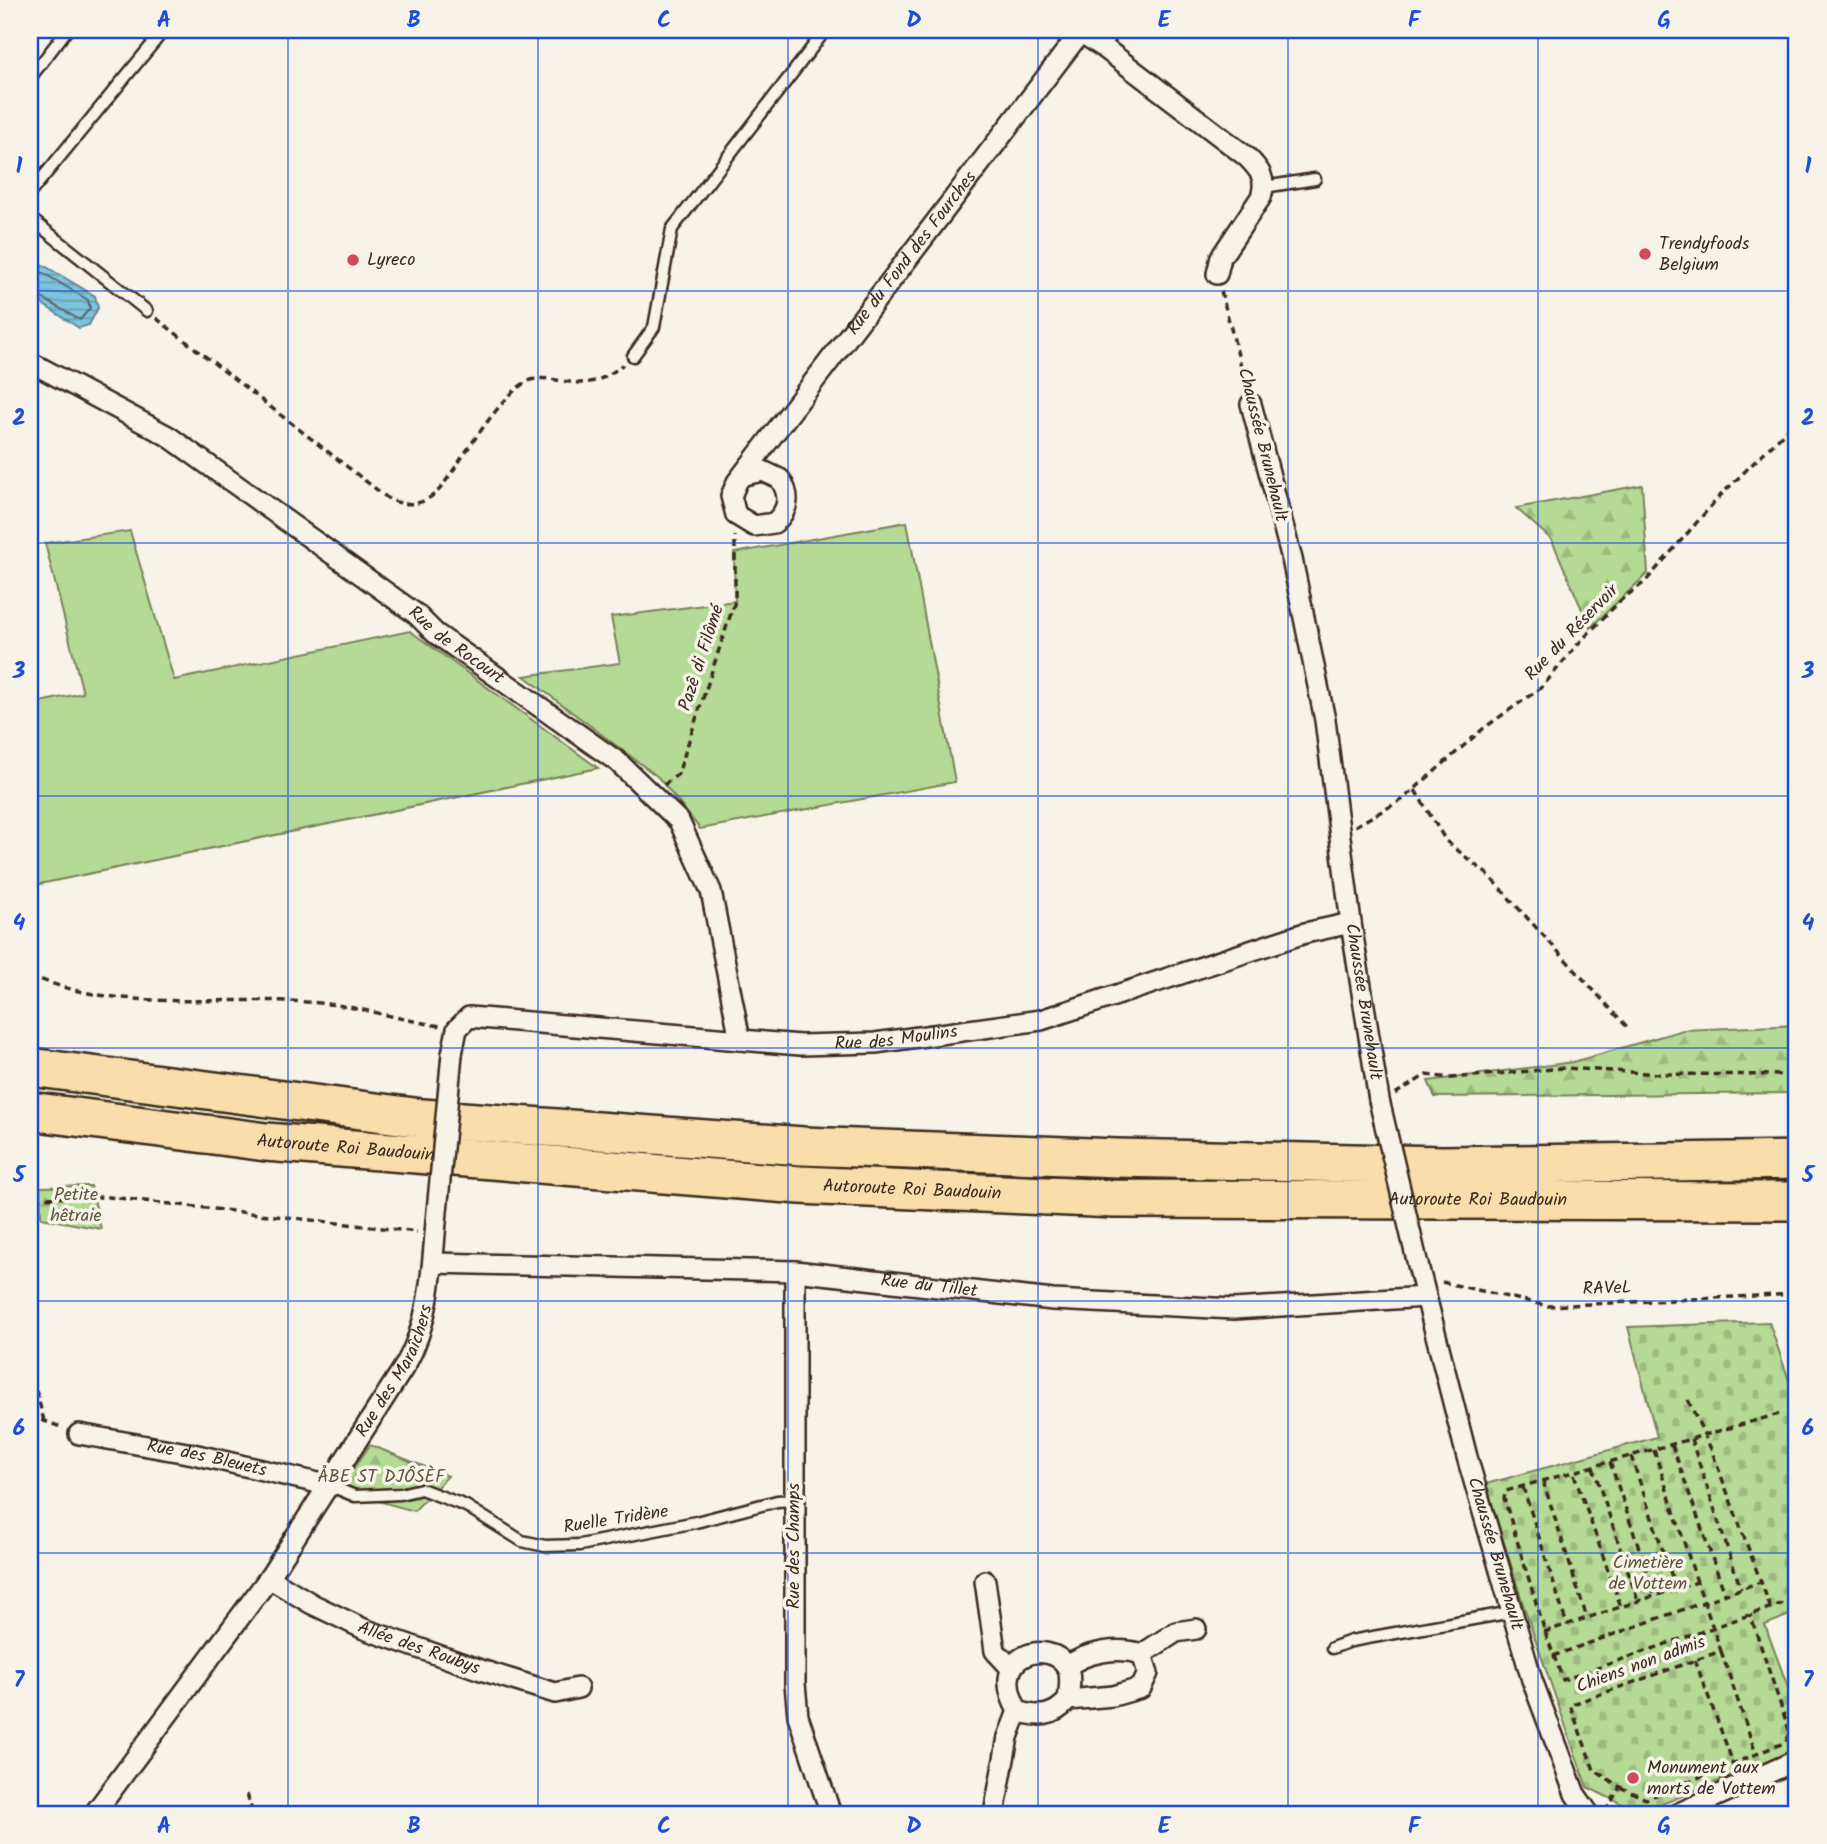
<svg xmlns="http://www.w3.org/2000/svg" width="1827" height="1844" viewBox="0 0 1827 1844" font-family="Kalam,sans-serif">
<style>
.grass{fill:#b5da95;stroke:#78825a;stroke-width:2}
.forest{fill:url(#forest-firs);stroke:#78825a;stroke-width:2}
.cemetery{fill:url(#cemetery-stones);stroke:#78825a;stroke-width:2}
.water{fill:url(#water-rules);stroke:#638691;stroke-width:2}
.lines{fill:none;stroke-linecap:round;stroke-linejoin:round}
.shore{stroke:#55686b;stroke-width:2}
.service-casing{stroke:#3b2a1e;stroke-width:15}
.minor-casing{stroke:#3b2a1e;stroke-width:24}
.motorway-casing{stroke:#3b2a1e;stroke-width:42}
.path{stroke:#3b2a1e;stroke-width:3.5;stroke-dasharray:7 5;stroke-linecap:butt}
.service{stroke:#f7f3e8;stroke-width:10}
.minor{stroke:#f7f3e8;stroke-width:19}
.motorway{stroke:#f9deab;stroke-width:37}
.minor-bridge-casing{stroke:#3b2a1e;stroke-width:24;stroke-linecap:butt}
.minor-bridge{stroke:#f7f3e8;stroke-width:19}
.grid{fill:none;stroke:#1d4ed8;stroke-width:2;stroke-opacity:0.55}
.poi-dot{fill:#d1495b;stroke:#f7f3e8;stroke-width:2.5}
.labels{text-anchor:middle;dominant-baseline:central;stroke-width:7;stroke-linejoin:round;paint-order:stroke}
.poi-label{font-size:18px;fill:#3b2a1e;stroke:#f7f3e8;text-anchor:start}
.street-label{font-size:18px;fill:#3b2a1e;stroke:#f7f3e8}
.park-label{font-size:18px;fill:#5a563c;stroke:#f7f3e8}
.neatline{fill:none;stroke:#1d4ed8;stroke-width:2.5}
.grid-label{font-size:23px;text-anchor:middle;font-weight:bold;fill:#1d4ed8}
</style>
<defs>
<pattern id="forest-firs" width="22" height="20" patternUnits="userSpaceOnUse" patternTransform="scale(1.75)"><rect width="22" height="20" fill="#b5da95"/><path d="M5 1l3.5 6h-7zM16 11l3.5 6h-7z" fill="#9dbb80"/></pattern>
<pattern id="cemetery-stones" width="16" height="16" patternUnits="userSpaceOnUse" patternTransform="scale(1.75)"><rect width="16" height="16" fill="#b5da95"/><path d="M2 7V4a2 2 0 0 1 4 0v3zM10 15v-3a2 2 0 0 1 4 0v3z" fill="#9dbb80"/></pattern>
<pattern id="water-rules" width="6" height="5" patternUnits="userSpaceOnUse" patternTransform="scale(1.75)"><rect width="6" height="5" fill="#7dc4de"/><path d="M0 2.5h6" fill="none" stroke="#689fb3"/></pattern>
</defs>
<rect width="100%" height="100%" fill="#f7f3e8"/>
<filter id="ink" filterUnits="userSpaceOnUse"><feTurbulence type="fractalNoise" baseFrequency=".0143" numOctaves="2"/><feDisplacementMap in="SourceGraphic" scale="14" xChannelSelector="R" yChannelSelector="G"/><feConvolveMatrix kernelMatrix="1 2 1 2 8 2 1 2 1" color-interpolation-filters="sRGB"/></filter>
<g filter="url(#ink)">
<path class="grass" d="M907 522 955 782 700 829 658 777 524 676 620 663 611 617 735 601 734 553Z
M130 531 174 680 410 631 598 768 30 886V704L83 693 45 543Z"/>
<path class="forest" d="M1642 485 1648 573 1590 628 1552 540 1516 508Z
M1797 1025V1093L1435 1097 1428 1081 1573 1062 1683 1030Z
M91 1186 101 1229 41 1218 40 1187Z
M370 1445 448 1476 414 1511 338 1490Z"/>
<path class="cemetery" d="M1769 1322 1797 1404V1533L1785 1537 1797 1570V1612L1765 1625 1797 1712V1749L1640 1813 1587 1787 1524 1607 1486 1484 1657 1437 1628 1327Z"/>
<path class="water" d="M30 257 95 296 98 308 89 325 79 328 30 296Z"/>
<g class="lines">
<path class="shore" d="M30 265 88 300 90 308 80 320 30 291"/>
<g class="service-casing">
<path id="service" d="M1103 47 1116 30
M30 78 67 30
M1264 187 1315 179
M30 193 164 30
M30 218 147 311
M633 356 654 327 672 229 821 36 820 30
M331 1486 355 1496 400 1494 421 1489 466 1506 522 1541 545 1546 580 1545 696 1522 777 1501 795 1500
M1332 1648 1351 1641 1512 1612"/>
</g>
<g class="minor-casing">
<g id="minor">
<path d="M1077 30 1103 47 1247 157C1260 170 1267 179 1261 197L1221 257 1217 274"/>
<path id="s1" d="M30 362 168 436 416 614 435 633 618 762 679 821 711 891 740 1040"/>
<path id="s2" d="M1251 404 1292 559 1325 720 1351 923 1379 1100"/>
<path id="s3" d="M744 475 763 471 780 479C791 496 789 510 774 523L754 526 736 515 731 496 737 482 1080 33"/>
<path id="s4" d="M452 1054 457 1029 469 1017 800 1045 875 1043 1041 1020 1305 933 1351 923"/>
<path id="s5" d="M433 1263 795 1271 1053 1300 1234 1309 1426 1297"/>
<path id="s6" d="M1418 1265 1467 1457 1532 1680 1575 1794 1589 1814"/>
<path d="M795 1271V1684L798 1716 831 1814"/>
<path id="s7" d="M79 1434 193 1454 331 1486"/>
<path id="s8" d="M269 1578 312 1604 364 1629 481 1670 555 1693 578 1688"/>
<path d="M985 1581 995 1651 1011 1668"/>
<path d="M1142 1654 1176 1632 1196 1629"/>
<path d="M1067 1667C1086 1651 1119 1647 1142 1654L1148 1673 1141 1688 1113 1696 1068 1700"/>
<path id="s9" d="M94 1814 269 1578 406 1364C430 1321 432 1270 436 1222"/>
<path d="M994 1814 1008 1737 1018 1711C985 1653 1051 1638 1067 1667 1072 1677 1069 1690 1068 1700 1054 1717 1038 1718 1018 1711"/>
<path d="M1677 1814 1797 1760"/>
</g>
</g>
<g class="motorway-casing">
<g id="motorway">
<path d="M30 1067 422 1118 803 1146 1117 1158 1443 1165 1797 1160"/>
<path id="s10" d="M30 1111 266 1142 800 1185 1115 1199 1797 1201"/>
</g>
</g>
<path class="path" d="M1221 291 1247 389
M156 318 390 500C411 507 424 505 440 489 461 461 496 402 523 384 552 365 579 404 623 364
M664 785 678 774 735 601V536
M1415 790 1446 841 1487 874 1630 1030
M1355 826 1402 800 1484 728 1542 687 1578 644 1621 600 1645 582 1718 498 1797 420
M30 975C119 1015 225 994 320 1003 362 1007 400 1020 441 1026
M1395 1094 1426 1075 1451 1078 1564 1068 1659 1074 1797 1075
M1442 1282 1548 1306 1797 1294
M1688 1400 1711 1449 1770 1606
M1779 1414 1506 1491 1504 1498 1545 1632 1563 1680 1795 1599
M30 1416 64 1428
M44 1421 31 1371V1198L109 1197 417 1232
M1691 1439 1741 1589
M1672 1445 1725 1594
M1654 1450 1697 1582
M1631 1456 1676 1589
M1610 1462 1655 1596
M1593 1467 1638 1601
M1574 1474 1621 1607
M1543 1481 1587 1618
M1523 1487 1567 1625
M1544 1632 1697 1582 1721 1651 1570 1705 1594 1770 1620 1787 1607 1809
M1721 1651 1756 1754
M1553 1656 1760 1582
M1695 1660 1733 1763
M1620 1787 1646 1799 1786 1742 1790 1733 1750 1614
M247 1794 253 1814"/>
<use href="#service" class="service"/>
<use href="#minor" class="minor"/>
<use href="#motorway" class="motorway"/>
<g class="minor-bridge-casing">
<path id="minor-bridge" d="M1379 1100 1418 1265
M436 1222 452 1054"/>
</g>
<use href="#minor-bridge" class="minor-bridge"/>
</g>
</g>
<path class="grid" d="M288 30V1814M538 30V1814M788 30V1814M1038 30V1814M1288 30V1814M1538 30V1814M30 291H1797M30 543H1797M30 796H1797M30 1048H1797M30 1301H1797M30 1553H1797"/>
<g class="poi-dot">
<circle cx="1645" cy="254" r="7"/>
<circle cx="353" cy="260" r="7"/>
<circle cx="1633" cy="1778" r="7"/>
</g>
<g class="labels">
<g class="poi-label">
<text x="1659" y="244">Trendyfoods<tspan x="1659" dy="21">Belgium</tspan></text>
<text x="367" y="260">Lyreco</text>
<text x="1647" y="1768">Monument aux<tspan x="1647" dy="21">morts de Vottem</tspan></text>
</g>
<g class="street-label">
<text stroke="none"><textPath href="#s3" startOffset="452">Rue du Fond des Fourches</textPath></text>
<text transform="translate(1262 445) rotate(76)">Chaussée Brunehault</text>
<text transform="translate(1572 633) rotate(-46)">Rue du Réservoir</text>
<text stroke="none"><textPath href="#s1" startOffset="513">Rue de Rocourt</textPath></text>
<text transform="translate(702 658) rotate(-72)">Pazê di Filômé</text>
<text stroke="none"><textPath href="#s2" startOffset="609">Chaussée Brunehault</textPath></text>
<text stroke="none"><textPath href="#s4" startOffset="471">Rue des Moulins</textPath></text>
<text stroke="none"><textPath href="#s10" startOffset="318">Autoroute Roi Baudouin</textPath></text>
<text stroke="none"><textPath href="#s10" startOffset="886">Autoroute Roi Baudouin</textPath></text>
<text stroke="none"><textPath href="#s10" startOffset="1452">Autoroute Roi Baudouin</textPath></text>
<text stroke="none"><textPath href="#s5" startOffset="497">Rue du Tillet</textPath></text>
<text transform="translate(1607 1289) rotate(-2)">RAVeL</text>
<text stroke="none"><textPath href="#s9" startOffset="537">Rue des Maraîchers</textPath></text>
<text stroke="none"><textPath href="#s7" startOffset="130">Rue des Bleuets</textPath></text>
<text transform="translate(616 1520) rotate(-9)">Ruelle Tridène</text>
<text transform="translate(794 1546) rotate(-90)">Rue des Champs</text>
<text stroke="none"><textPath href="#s6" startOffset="299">Chaussée Brunehault</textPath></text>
<text stroke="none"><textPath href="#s8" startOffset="166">Allée des Roubys</textPath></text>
<text transform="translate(1641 1665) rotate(-20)">Chiens non admis</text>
</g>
<g class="park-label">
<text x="76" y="1195">Petite<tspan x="76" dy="21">hêtraie</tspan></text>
<text x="381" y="1477">ÅBE ST DJÔSÈF</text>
<text x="1648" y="1563">Cimetière<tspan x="1648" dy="21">de Vottem</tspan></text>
</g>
</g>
<rect width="1827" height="1844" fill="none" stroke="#f7f3e8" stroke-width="77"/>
<rect x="38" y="38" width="1750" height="1768" class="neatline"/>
<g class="grid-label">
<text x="164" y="27">A</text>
<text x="414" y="27">B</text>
<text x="664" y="27">C</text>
<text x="914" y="27">D</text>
<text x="1164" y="27">E</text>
<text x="1414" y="27">F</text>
<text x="1664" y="27">G</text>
<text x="19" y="173">1</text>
<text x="1808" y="173">1</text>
<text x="19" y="425">2</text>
<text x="1808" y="425">2</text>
<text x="19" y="678">3</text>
<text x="1808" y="678">3</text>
<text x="19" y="930">4</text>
<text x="1808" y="930">4</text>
<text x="19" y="1182">5</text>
<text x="1808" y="1182">5</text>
<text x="19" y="1435">6</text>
<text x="1808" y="1435">6</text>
<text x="19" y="1687">7</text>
<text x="1808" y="1687">7</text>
<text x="164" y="1833">A</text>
<text x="414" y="1833">B</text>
<text x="664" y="1833">C</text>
<text x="914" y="1833">D</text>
<text x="1164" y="1833">E</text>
<text x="1414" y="1833">F</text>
<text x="1664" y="1833">G</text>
</g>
</svg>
